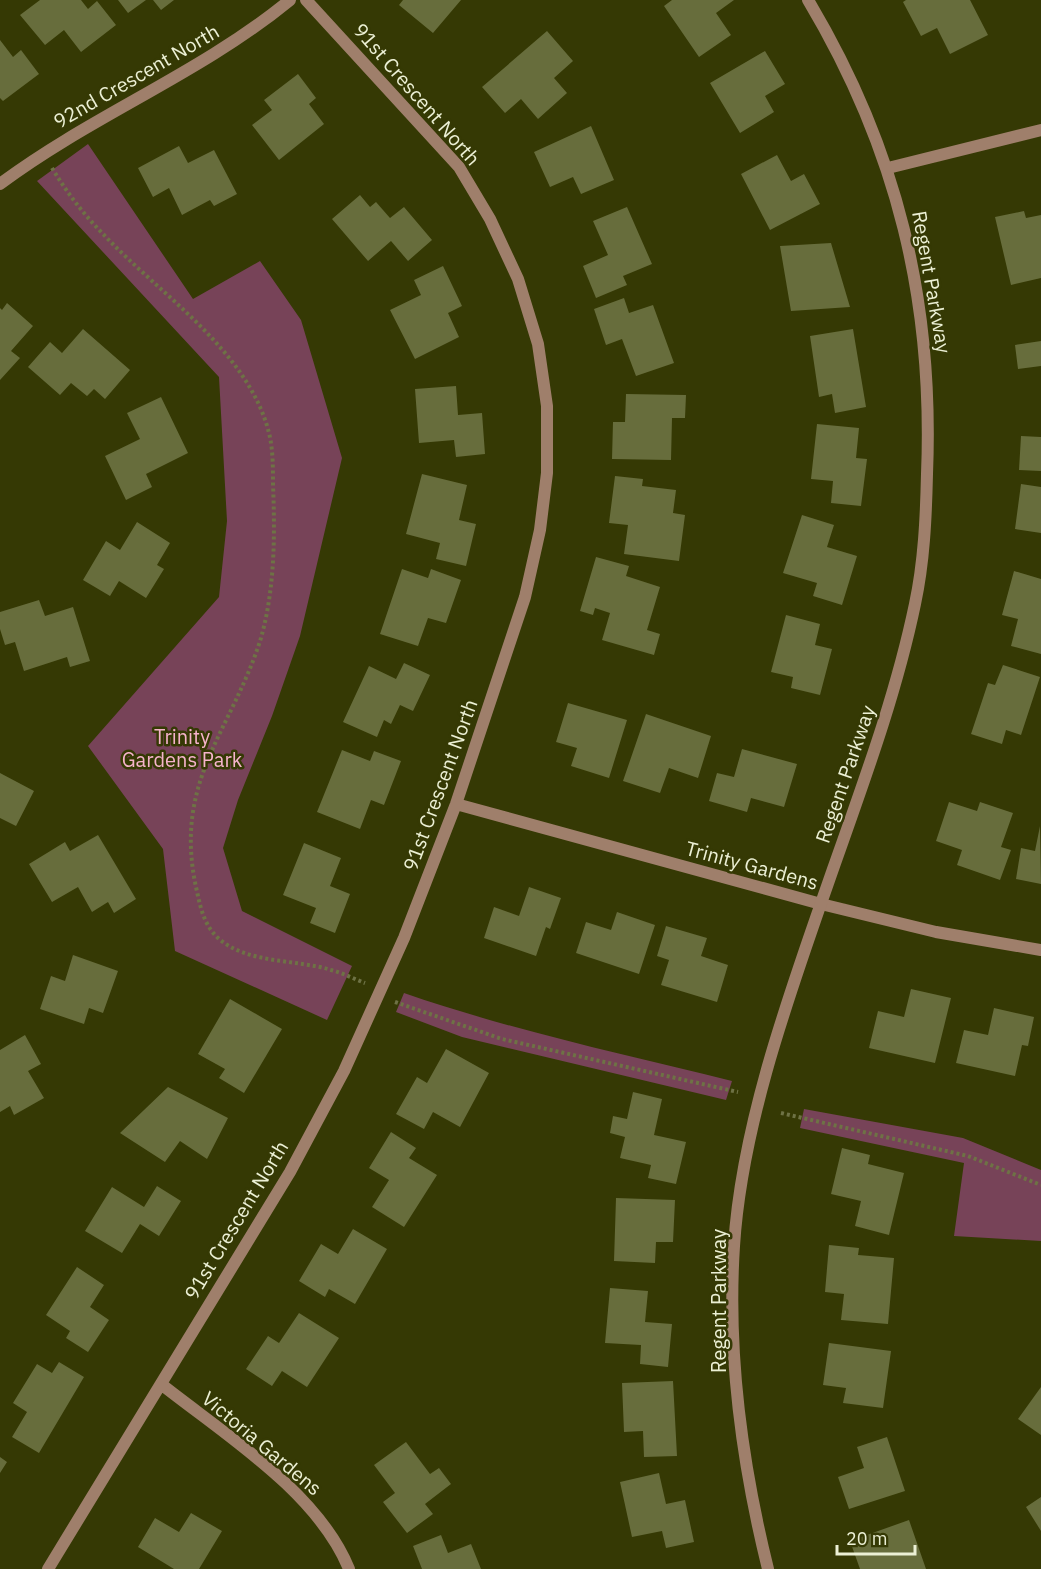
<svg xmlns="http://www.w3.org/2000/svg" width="1041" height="1569" viewBox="0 0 1041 1569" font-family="'IBM Plex Sans',sans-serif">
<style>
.green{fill:#774358}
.building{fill:#676d3c}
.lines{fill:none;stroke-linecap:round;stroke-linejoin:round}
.path{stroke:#6e7245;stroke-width:4;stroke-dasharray:3 3;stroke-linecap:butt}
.minor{stroke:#9f7f6b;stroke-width:12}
.tertiary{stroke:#9f7f6b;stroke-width:12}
.labels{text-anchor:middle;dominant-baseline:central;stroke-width:5;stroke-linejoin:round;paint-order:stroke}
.street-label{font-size:20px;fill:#ecf0d5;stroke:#353904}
.park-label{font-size:20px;fill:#f6b3cc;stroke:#353904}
</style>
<rect width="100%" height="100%" fill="#353904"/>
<path class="green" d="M88 144 193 299 260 261 301 320 342 458 300 636 272 716 238 800 223 848 242 911 352 966 327 1020 175 951 163 849 88 746 219 597 227 521 219 377 37 181Z
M404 993C511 1030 622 1054 732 1081L726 1100 462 1037 396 1012Z
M804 1109 963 1138 1041 1170V1241L954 1236 964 1163 800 1128Z"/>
<path class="building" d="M40 0H81L88 9 97 1 116 25 81 52 64 30 45 45 20 15Z
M118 0H146L128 13Z
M153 0H174L161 10Z
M403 0H461L433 33 399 5Z
M672 0H734L716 13 731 35 699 57 664 6Z
M906 0H970L988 35 950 54 937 28 921 36 903 2Z
M547 31 573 61 554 78 567 93 538 119 521 99 505 113 482 87Z
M0 40 13 57 21 50 39 74 3 101 0 98Z
M765 51 785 84 765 96 774 112 740 133 710 83Z
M298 74 316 98 309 104 324 124 279 160 252 125 272 110 264 100Z
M591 126 614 180 581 194 573 177 550 187 534 152Z
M179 146 188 163 214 150 237 194 214 206 210 200 182 215 169 188 153 197 138 168Z
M777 155 791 181 804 174 820 204 770 230 741 174Z
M360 195 370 207 376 202 390 218 404 207 432 240 408 261 391 241 368 261 332 219Z
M627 207 652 264 623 276 627 285 596 298 583 266 608 255 593 221Z
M1024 211 1026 218 1041 215V278L1011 285 995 217Z
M831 243 850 307 791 311 780 246Z
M443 266 462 306 448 313 459 337 415 359 390 310 421 295 414 280Z
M624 298 629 313 653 305 674 363 636 376 622 339 606 345 594 309Z
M7 303 33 326 11 351 20 358 0 380V308L2 310Z
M83 329 130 370 105 399 94 389 87 396 71 383 60 395 28 367 50 342 62 353Z
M853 329 866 407 835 413 832 394 819 397 810 336Z
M1041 341V366L1018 369 1015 345Z
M456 386 458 415 482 413 485 454 456 457 454 440 419 443 415 389Z
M626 394 686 395 685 418H672L671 460 612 459 613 422H625Z
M161 397 188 453 146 474 152 487 126 500 105 456 140 439 127 413Z
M817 424 859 428 856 458 867 459 861 506 831 503 833 481 811 479Z
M1021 436 1041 437V471L1019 470Z
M422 474 467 485 459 520 476 524 466 566 436 559 440 543 406 534Z
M615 476 643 479 642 486 676 490 673 513 685 515 679 561 624 554 628 525 609 523Z
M1021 484 1041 487V533L1015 529Z
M802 515 834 525 827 547 857 556 842 605 813 596 817 583 783 573Z
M137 522 170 543 157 565 164 569 146 598 119 581 110 596 83 580 106 541 120 550Z
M596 557 629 566 626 576 660 587 647 630 660 634 654 655 602 640 610 613 595 608 593 615 580 611Z
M402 569 428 578 431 569 461 580 446 623 428 618 418 646 380 634Z
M1014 571 1041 579V654L1011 646 1018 619 1002 615Z
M39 600 45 616 73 607 90 661 70 667 67 657 24 671 15 642 5 645 0 629V612Z
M786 615 820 624 815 645 832 649 820 695 791 688 793 677 771 672Z
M404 663 430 675 413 711 400 705 391 724 384 720 377 737 343 722 369 666 396 679Z
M1003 665 1040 677 1021 735 1006 730 1002 744 971 734 988 683 995 685Z
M568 703 627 720 609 778 571 766 577 748 556 742Z
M646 714 711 736 698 778 669 768 660 793 623 781Z
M742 749 797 764 784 807 751 798 747 812 709 801 717 773 734 777Z
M342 750 370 761 374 751 401 761 384 805 371 800 360 829 317 812Z
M0 773 34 791 16 826 0 818Z
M949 802 977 811 980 802 1013 813 1001 847 1011 850 1000 880 957 865 962 850 936 841Z
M1040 826 1041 884 1016 879 1021 848 1035 851Z
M98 835 136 899 114 913 108 902 92 912 78 887 52 902 29 864 65 842 70 851Z
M304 843 341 858 330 886 350 894 335 933 310 923 316 908 283 895Z
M529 887 561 898 550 929 546 927 536 956 484 938 494 907 519 916Z
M617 912 655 925 639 974 576 953 586 922 611 930Z
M666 926 707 938 701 956 728 965 717 1002 661 985 669 960 657 956Z
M73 955 118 971 103 1013 89 1008 84 1024 40 1009 51 976 65 981Z
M911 989 951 998 935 1063 869 1048 878 1011 904 1017Z
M230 999 282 1029 244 1093 219 1078 225 1069 198 1054Z
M994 1008 1034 1017 1028 1046 1022 1045 1015 1076 956 1063 964 1030 988 1035Z
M25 1035 41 1064 28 1071 44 1098 14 1115 10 1106 0 1112V1050Z
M446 1049 489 1073 460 1127 433 1112 424 1129 396 1114 417 1077 427 1083Z
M168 1087 228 1118 207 1159 180 1141 165 1162 120 1133Z
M633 1092 662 1099 654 1135 686 1142 676 1184 648 1178 651 1165 620 1158 625 1137 610 1133 613 1116 627 1119Z
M391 1132 416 1148 409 1158 437 1175 404 1227 372 1207 389 1180 369 1168Z
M842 1148 870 1155 868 1164 904 1173 889 1235 855 1226 861 1201 831 1194Z
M157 1186 181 1201 159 1236 140 1224 122 1253 85 1231 112 1187 144 1207Z
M616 1198 675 1200 673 1242H656L655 1263 614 1261Z
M353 1229 387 1249 355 1304 329 1289 325 1297 299 1281 321 1244 338 1254Z
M829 1245 859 1248 858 1255 894 1258 888 1324 841 1320 844 1294 825 1292Z
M77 1267 104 1285 90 1307 109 1320 88 1352 66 1338 70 1331 46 1315Z
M610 1288 648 1291 645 1322 672 1324 668 1367 640 1364 641 1345 605 1343Z
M299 1313 339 1338 307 1387 282 1371 272 1386 246 1369 268 1336 279 1343Z
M829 1343 891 1351 883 1408 843 1403 846 1388 823 1385Z
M59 1362 84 1377 39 1453 12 1437 27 1412 13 1403 37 1364 52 1373Z
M673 1381 677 1456 644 1457 643 1431 624 1432 622 1383Z
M1041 1387V1435L1018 1419Z
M887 1437 905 1491 849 1509 838 1477 864 1468 857 1447Z
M406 1442 430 1474 439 1468 451 1484 425 1504 433 1514 407 1533 383 1502 395 1493 374 1465Z
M0 1457 7 1462 0 1473Z
M659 1473 666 1504 685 1500 694 1542 666 1548 662 1531 632 1537 620 1482Z
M1041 1497V1531L1026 1507Z
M191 1513 222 1531 199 1569H174L138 1547 155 1518 179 1532Z
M909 1520 926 1569H860L850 1541Z
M441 1535 448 1553 471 1544 481 1569H422L413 1546Z"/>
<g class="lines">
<path class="path" d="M52 168C67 193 85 216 106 237 161 295 249 352 269 433 273 449 273 467 273 484 275 535 275 588 261 638 232 731 173 780 196 887 200 905 203 924 218 938 247 964 296 959 331 970 343 973 354 979 365 983
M395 1002 502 1039 738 1092
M781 1113 968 1156 1041 1185"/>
<path class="minor" d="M0 184C94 114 200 74 290 0
M456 804 821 904 936 932 1041 950
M161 1384C224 1434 318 1492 349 1569
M48 1569 290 1172 344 1071 404 938 456 804 525 597 540 530 547 473V406L538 344 518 279 490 219 459 167 306 0"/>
<path class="tertiary" d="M888 168 1041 130
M768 1569C742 1464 727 1354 734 1246 742 1121 792 987 833 869 864 781 896 695 915 604 924 562 926 518 927 474 934 301 897 149 808 0"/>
</g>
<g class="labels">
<g class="street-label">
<text transform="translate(136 76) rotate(-30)">92nd Crescent North</text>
<text transform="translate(417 94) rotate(49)">91st Crescent North</text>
<text transform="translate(932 282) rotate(80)">Regent Parkway</text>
<text transform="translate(845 774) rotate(-71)">Regent Parkway</text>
<text transform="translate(440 785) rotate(-70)">91st Crescent North</text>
<text transform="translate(752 865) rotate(15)">Trinity Gardens</text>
<text transform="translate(236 1220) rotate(-59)">91st Crescent North</text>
<text transform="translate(718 1301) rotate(-90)">Regent Parkway</text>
<text transform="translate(262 1443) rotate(40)">Victoria Gardens</text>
</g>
<g class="park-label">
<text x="182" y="736">Trinity<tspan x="182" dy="23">Gardens Park</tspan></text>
</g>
</g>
<path d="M837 1545v9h78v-9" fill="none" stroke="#ecf0d5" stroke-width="3"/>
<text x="846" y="1545" font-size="18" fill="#ecf0d5" stroke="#353904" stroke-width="4.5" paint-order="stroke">20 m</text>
</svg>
